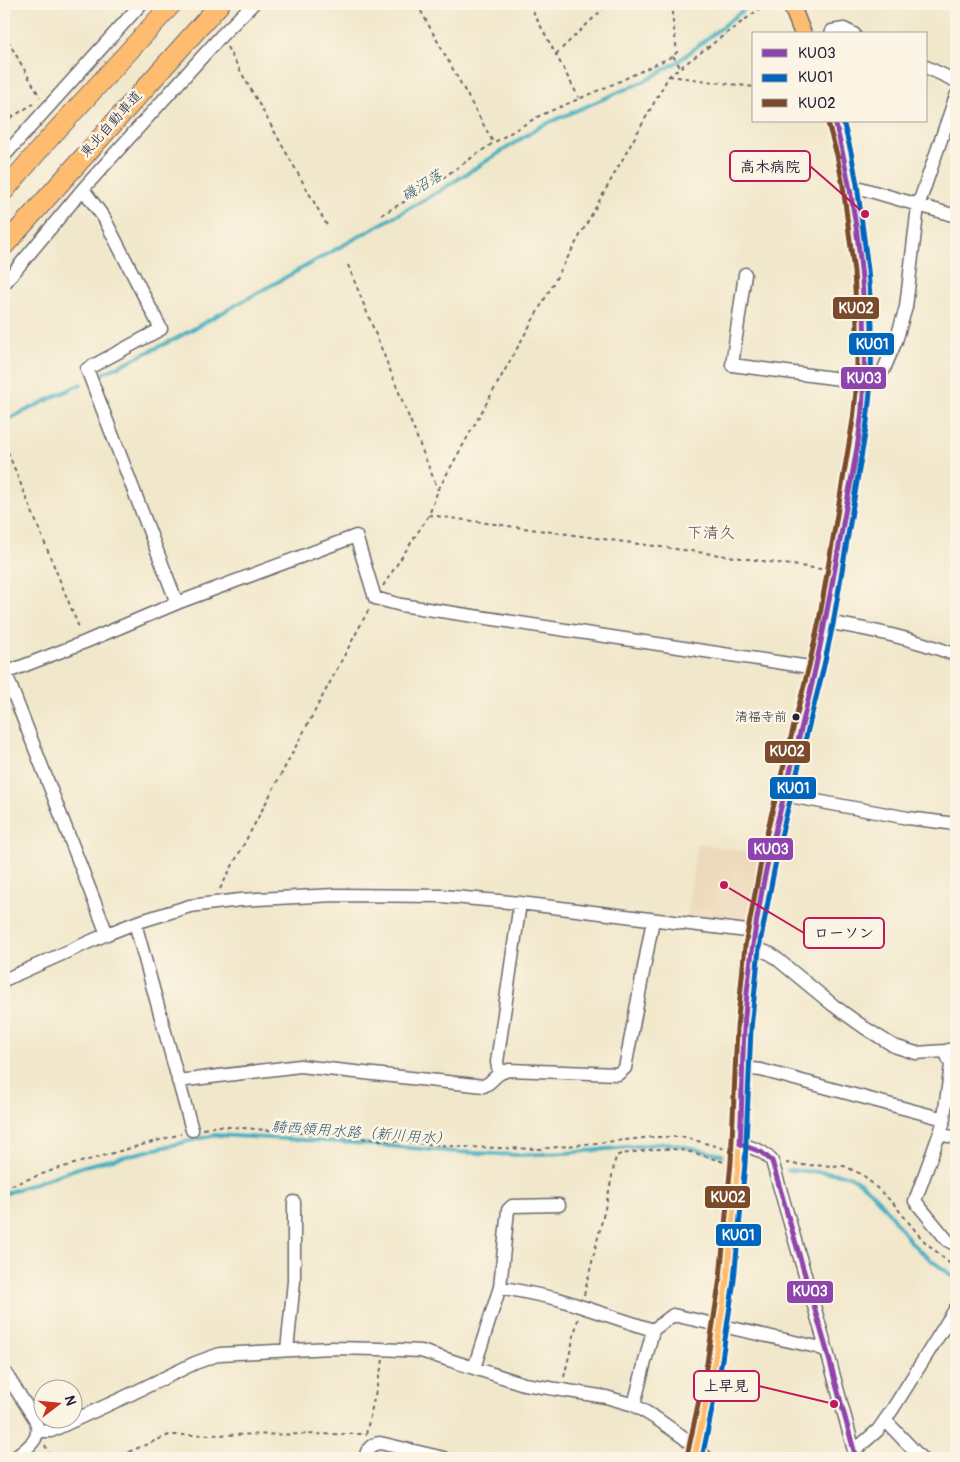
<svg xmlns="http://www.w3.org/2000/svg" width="960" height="1462" viewBox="0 0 960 1462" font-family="Pangolin,'Klee One',sans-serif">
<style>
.built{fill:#ecd8ba}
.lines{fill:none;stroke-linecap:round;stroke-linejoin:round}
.stream{stroke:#42afbf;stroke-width:4}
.minor-casing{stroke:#6a676d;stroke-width:15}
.major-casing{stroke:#6a676d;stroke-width:19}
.highway-casing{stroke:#6a676d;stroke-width:21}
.path{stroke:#6a676d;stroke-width:2;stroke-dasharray:4 4;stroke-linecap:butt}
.minor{stroke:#fff;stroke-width:12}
.major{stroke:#febc70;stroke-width:16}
.highway{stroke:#febc70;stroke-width:19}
.bus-1-casing{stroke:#fcf5e5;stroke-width:9}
.bus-2-casing{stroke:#fcf5e5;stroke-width:9}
.bus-3-casing{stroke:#fcf5e5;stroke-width:9}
.bus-1{stroke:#8e44ad;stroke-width:5}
.bus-2{stroke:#0065bd;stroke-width:5}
.bus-3{stroke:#7a4b2a;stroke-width:5}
.bus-dot{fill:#22223b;stroke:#fcf5e5;stroke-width:2}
.labels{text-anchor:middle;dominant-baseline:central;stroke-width:5;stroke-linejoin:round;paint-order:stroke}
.bus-label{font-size:13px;fill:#22223b;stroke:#fcf5e5;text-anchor:end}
.street-label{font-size:14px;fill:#22223b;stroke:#fcf5e5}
.water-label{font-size:15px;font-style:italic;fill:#2f5a70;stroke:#fcf5e5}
.quarter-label{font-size:16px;fill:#604c53;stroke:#fcf5e5}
.leader{fill:none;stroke:#c2185b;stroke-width:2}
.callout-dot{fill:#c2185b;stroke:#fcf5e5;stroke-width:2}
.callout{fill:#fcf5e5;stroke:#c2185b;stroke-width:2}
.callout-label{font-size:15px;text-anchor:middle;font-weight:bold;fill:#22223b}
.line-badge{stroke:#fcf5e5;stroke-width:2}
.badge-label{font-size:14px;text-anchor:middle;font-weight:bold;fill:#fff}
</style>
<rect width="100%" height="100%" fill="#fcf5e5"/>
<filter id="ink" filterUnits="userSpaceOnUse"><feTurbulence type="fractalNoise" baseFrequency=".02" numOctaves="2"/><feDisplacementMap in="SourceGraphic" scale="10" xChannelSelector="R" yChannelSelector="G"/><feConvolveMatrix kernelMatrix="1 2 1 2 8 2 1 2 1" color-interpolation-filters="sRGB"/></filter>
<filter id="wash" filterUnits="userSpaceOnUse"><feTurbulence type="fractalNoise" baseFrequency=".0096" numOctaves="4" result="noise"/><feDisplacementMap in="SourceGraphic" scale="20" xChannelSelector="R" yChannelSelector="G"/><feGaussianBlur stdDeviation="1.12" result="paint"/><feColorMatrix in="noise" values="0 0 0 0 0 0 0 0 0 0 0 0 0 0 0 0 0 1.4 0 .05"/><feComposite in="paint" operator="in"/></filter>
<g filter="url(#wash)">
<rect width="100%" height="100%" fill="#f1e7cb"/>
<path class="built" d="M697 843 762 855 752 915 745 923 687 917Z"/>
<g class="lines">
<path class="stream" d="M98 376 175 339 383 223 438 192 541 126 649 79 680 60 751 4
M4 421 81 384
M788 1170C804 1172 835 1171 849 1176 872 1186 894 1220 909 1240 922 1255 941 1267 956 1279
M4 1194 84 1166 215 1135 340 1142 457 1152 516 1155 566 1153 668 1143 722 1155"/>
</g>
</g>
<g filter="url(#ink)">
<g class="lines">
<g class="minor-casing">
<path id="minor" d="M831 34 832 31 844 29 854 34
M926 67 956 81
M4 156 141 4
M850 185 956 216
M83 189 104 218 161 329 87 369 177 603
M745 274 732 365 864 382 873 380 878 377 884 369 896 341 906 307 918 206 956 96
M4 284 83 189 221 36 253 4
M826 622C873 630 911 638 956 655
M4 669 107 934
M5 673 85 642 177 603 356 536 375 598 401 605 816 668
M784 795 908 818 956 824
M135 923 192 1130
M752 947 771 954 833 1005 865 1028 894 1046 916 1053 945 1051 956 1048
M4 980 107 934 135 923 190 906 240 900 335 895 442 896 520 903 755 932
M945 1051 951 1065 943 1124 915 1201 947 1240 956 1245
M743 1068 761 1070 944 1119
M499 1072 497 1062 520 903
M178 1081 300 1066 484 1086C496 1080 493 1074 509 1070L618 1074 625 1068 653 920
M940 1134 956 1138
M740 1144C753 1148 763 1150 772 1161L827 1351 856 1458
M500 1287 558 1299 653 1330 673 1315 817 1347 827 1351
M287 1350 294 1281V1202
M474 1368 500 1287 508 1210 512 1206 559 1205
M4 1371 35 1419C43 1439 29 1446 15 1458
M634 1405 653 1330
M885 1420 921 1458
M38 1431H51L127 1396 195 1363 220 1354 330 1348 379 1349 421 1351 524 1384 606 1397 634 1405 657 1419 683 1437 707 1458
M854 1451 878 1430 892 1410 956 1308
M365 1458C367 1449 371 1444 380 1443L444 1458"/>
</g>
<g class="major-casing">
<path id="major" d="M791 4 803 34
M694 1458 714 1364 727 1279 738 1163 744 1028 752 947 773 838 816 668 826 622 860 421 864 382 865 324 861 271 850 185 844 153 835 121"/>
</g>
<g class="highway-casing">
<path id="highway" d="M4 191 45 143 172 4
M4 246 220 4"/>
</g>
<path class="path" d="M417 4 493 142
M529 4 579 98
M4 34 40 97
M227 47 328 227
M556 54 608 4
M673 56 680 67
M669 76 754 87
M4 122 33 104
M381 215 428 188 493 143 539 116 618 82 673 56 677 52 672 14 682 4
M348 265 438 490
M5 445 80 630
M429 515 821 569
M383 586 429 515 438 490 669 76 766 4
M220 889 369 609
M203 1129 217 1126 232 1127 463 1147 539 1149 653 1137H684L725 1149
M786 1163 799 1165 844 1166 863 1175 893 1203 922 1239 956 1269
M4 1188 56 1169 181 1134
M584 1295 608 1196 616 1156 621 1154C637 1152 655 1148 671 1149 689 1150 707 1157 724 1162
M564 1377 578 1319
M366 1434 383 1360
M45 1445 51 1458
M114 1458 169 1435 367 1434"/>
<use href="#minor" class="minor"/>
<use href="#major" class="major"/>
<use href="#highway" class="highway"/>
<g class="bus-1-casing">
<path id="bus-1" d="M740 1144C742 1106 742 1068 744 1029 747 981 754 932 763 885 776 820 795 757 810 692 824 633 834 573 845 513 852 474 861 435 863 395 869 303 858 211 835 121
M740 1144 761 1152 772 1161 827 1351 856 1458"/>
</g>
<g class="bus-2-casing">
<path id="bus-2" d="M702 1458 721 1366 734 1280 745 1164 751 1029 759 948 780 840 823 670 833 624 867 422 871 382 872 324 868 270 857 184 851 152 843 121"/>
</g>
<g class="bus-3-casing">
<path id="bus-3" d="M687 1456 707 1363 720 1278 731 1162 737 1028 745 946 766 836 809 666 819 621 853 420 857 382V324L854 272 843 186 837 155 828 123"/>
</g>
<use href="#bus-1" class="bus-1"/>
<use href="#bus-2" class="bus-2"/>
<use href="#bus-3" class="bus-3"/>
</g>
</g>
<circle class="bus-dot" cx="796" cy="717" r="4.5"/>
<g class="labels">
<g class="bus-label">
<text x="787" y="717">清福寺前</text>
</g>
<g class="street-label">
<text transform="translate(111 124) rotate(-48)">東北自動車道</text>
</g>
<g class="water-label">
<text transform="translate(422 186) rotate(-32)">磯沼落</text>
<text transform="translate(361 1133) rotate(4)">騎西領用水路（新川用水）</text>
</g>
<g class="quarter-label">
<text x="711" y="533">下清久</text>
</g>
</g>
<path class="leader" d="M865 214L810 166M724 885L804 933M834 1404L759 1386"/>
<g class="callout-dot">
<circle cx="865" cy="214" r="5"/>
<circle cx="724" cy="885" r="5"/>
<circle cx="834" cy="1404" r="5"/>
</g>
<g class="callout">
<rect x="730" y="151" width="80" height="30" rx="5"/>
<rect x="804" y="918" width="80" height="30" rx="5"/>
<rect x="694" y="1371" width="65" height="30" rx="5"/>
</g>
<g class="callout-label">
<text x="770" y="172">高木病院</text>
<text x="844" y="938">ローソン</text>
<text x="726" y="1391">上早見</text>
</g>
<g class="line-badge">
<rect x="832" y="296" width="48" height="24" rx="5" fill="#7a4b2a"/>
<rect x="848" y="332" width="47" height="24" rx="5" fill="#0065bd"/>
<rect x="840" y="366" width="47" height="24" rx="5" fill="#8e44ad"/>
<rect x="764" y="740" width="47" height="24" rx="5" fill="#7a4b2a"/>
<rect x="769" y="776" width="48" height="24" rx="5" fill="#0065bd"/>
<rect x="747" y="837" width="47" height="24" rx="5" fill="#8e44ad"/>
<rect x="704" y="1185" width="47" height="24" rx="5" fill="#7a4b2a"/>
<rect x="715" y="1223" width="47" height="24" rx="5" fill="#0065bd"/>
<rect x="786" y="1280" width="48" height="24" rx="5" fill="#8e44ad"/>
</g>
<g class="badge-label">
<text x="856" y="313">KU02</text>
<text x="872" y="349">KU01</text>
<text x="864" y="383">KU03</text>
<text x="787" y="756">KU02</text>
<text x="793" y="793">KU01</text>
<text x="771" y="854">KU03</text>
<text x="728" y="1202">KU02</text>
<text x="738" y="1240">KU01</text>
<text x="810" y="1296">KU03</text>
</g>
<rect width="960" height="1462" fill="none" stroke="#fcf5e5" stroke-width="20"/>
<rect x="752" y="32" width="175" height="90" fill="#fcf5e5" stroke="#a5a1a1"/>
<rect x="762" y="49" width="25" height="8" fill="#8e44ad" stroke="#a5a1a1"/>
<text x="798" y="58" font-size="15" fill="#22223b">KU03</text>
<rect x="762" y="74" width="25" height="8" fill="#0065bd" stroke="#a5a1a1"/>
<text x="798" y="82" font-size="15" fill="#22223b">KU01</text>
<rect x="762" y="99" width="25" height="8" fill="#7a4b2a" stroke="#a5a1a1"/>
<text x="798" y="108" font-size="15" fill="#22223b">KU02</text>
<g transform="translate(58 1404) rotate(74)"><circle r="24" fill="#fcf5e5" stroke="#a5a1a1"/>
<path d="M0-4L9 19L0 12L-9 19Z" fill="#c8321e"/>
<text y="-8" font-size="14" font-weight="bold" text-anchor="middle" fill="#22223b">N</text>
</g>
</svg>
